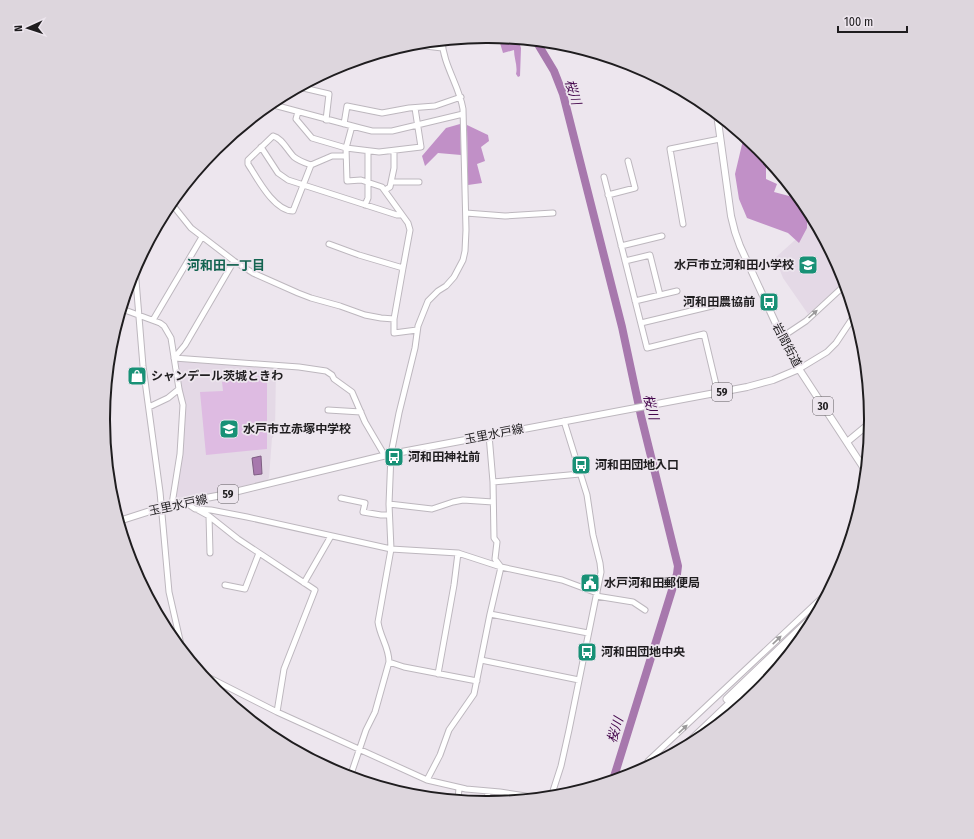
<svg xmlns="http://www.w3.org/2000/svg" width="974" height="839" viewBox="0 0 974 839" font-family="'Fira Sans Condensed','Noto Sans JP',sans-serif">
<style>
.built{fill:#e4d9e6}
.green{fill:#debbe2}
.forest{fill:#c190c7}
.water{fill:#a778ad;stroke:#7e5d82}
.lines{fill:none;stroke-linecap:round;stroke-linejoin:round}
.river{stroke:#a778ad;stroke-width:8}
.minor-casing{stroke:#bdb7be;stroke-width:7}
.major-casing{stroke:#bdb7be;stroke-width:8}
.highway-casing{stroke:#bdb7be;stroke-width:9}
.minor{stroke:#fff;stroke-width:5}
.major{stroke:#fff;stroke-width:6}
.highway{stroke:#fff;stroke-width:7}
.oneway{fill:#9a999a}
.labels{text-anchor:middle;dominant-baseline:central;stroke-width:3.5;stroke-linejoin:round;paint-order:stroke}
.shield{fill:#ede6ee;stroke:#5d595d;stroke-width:1}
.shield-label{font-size:11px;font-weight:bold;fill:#1f1d1f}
.poi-label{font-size:12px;font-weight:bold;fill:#1f1d1f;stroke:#ede6ee;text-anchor:start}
.street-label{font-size:12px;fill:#1f1d1f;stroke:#ede6ee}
.water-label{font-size:13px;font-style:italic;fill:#44064c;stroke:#ede6ee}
.neighbourhood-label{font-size:13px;font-weight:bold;fill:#146451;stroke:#ede6ee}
.rim{fill:none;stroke:#1f1d1f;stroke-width:2}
</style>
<rect width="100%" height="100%" fill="#ede6ee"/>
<path class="built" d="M812 217 841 273 844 282 808 314 783 278 775 258 804 232 800 226Z
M177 361 276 369 275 432 273 437 272 438 269 478 267 480 213 494 175 498 184 426Z"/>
<path class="green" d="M267 375V449L206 455 200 392 223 391 222 382Z"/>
<path class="forest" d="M511 38 518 39 521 48 520 76 518 77 516 74C518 67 514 58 514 50L503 53 500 43 511 40Z
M460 124 461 155 438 153 425 166 422 156 446 128Z
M467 125 488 135 489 141 481 147 485 161 477 164 482 183 468 185Z
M744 136 758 148 766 160V179L777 184 774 192 789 196 792 190 806 207 812 218 807 221V228L799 243 788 233 747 218 739 199 735 174Z"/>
<path class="water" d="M261 456 262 474 254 475 252 458Z"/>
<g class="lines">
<path class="river" d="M536 41 554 71 563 94 622 327 641 416 678 566 677 574 613 780"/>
<g class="minor-casing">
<path id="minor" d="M409 44 442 48
M299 87 329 94 326 120
M270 104 360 128 372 131H392L463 114
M298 112 296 119 312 138 346 148 379 152 421 147 415 108
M344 124 347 106 382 113 409 108 435 106 461 97
M352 126 346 148 347 181 361 180 382 187 408 223 410 230 403 268
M261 147 278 173 288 180 397 215H402
M311 165C305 163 299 161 294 157 287 150 282 138 273 136L248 160V164C257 178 274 211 293 211L311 165 332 156H346
M604 177 647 348 704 334 718 393
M392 182H419
M385 190 390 187 394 168V151
M608 195 635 188 628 161
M171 203 191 228 234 261 253 273 298 293 311 298 340 306 365 315 381 318 394 319V333L417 330
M365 205 368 198V151
M466 213 505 216 553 213
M683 224 670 149 720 139
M329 244 359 255 403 268 394 319
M621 246 662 236
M625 261 650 255 660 295
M135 268 143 366 160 492 169 592 182 649
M635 301 677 291
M122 309 160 323 164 326 171 338 179 389 183 405 180 454 172 504
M153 320 202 237
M641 323 712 306
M782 337 806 321 845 285
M174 358 299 367 326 371 332 375 334 379 352 392 365 422 385 456
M174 358 185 345 234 261
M799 369 827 352 836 343 854 316
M149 407 168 398 179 389
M328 410 361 412
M493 482 580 474
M341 498 365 503 363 512 381 515H389
M185 502 195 509 211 510 247 517 391 549 458 553 501 567 562 580 597 593
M389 504 432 509 453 502 463 500 493 502
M114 506 119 521
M198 510 209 516 210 553
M209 516 238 539 315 590 284 669 277 712
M304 583 331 536
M225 585 245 589 259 553
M596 596 633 602 645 610
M490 614 588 633
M481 660 579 680
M389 662 404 667 477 681
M202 674 277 712 427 780 466 789 500 792 539 798
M438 674 454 585 458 553
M647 767 648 761 828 592
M350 777 366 730 375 712 389 662C389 647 380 637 378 622L391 549 389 504 391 454 399 413 415 348 418 326 428 301 438 291 446 286 454 277 463 260 465 251 466 230 463 109C459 85 443 65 442 40
M427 780 440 755 449 730 474 694 490 614 501 567 495 559 497 542 494 538 493 482 489 435
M551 797 561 766 569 730 601 572 600 563 593 535 587 495 564 421
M458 800 459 788
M487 803 488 791"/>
</g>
<g class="major-casing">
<path id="major" d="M717 114 731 216 735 232 740 246 782 337 799 369 865 470
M847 442 870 423
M119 521 169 505 222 495 391 454 747 387 773 380 799 369"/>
</g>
<g class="highway-casing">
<path id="highway" d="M727 699 816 614
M714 727 780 664
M683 748 808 629"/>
</g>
<use href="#minor" class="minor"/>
<use href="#major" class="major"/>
<use href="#highway" class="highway"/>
</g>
<defs><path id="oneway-solid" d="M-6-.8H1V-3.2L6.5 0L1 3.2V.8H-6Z"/></defs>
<g class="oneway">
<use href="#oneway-solid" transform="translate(813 314) rotate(-42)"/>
<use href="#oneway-solid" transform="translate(777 640) rotate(-44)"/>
<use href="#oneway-solid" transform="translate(683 729) rotate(-43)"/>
</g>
<defs>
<g id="school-square" transform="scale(1)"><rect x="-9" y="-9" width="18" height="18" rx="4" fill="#189176" stroke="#ede6ee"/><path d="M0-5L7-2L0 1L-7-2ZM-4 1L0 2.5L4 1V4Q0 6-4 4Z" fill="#fff"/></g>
<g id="bus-square" transform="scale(1)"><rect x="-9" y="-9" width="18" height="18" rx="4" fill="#189176" stroke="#ede6ee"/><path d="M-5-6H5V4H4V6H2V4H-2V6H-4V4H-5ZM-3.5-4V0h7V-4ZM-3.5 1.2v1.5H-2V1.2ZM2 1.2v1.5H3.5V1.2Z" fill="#fff"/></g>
<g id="shop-square" transform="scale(1)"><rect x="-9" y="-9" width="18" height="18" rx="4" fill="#189176" stroke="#ede6ee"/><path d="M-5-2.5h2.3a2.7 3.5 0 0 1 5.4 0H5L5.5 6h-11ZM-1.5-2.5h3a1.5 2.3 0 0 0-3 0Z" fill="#fff"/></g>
<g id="civic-square" transform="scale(1)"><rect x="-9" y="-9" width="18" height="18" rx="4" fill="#189176" stroke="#ede6ee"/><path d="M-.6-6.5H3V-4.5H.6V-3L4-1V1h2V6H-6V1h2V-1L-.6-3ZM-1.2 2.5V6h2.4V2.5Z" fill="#fff"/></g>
</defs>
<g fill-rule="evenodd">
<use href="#school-square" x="808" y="265"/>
<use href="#bus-square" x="769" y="302"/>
<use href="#shop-square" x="137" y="376"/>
<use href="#school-square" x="229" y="429"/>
<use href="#bus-square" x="394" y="457"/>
<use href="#bus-square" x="581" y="465"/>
<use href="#civic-square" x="590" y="583"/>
<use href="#bus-square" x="587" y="652"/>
</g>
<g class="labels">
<g class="shield">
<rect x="712" y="383" width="20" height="18" rx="3"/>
<rect x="813" y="397" width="20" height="18" rx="3"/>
<rect x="218" y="485" width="20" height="18" rx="3"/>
</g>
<g class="shield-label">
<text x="722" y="392">59</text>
<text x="823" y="406">30</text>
<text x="228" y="494">59</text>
</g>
<g class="poi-label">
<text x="794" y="265" text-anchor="end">水戸市立河和田小学校</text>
<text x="755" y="302" text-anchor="end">河和田農協前</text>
<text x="151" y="376">シャンデール茨城ときわ</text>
<text x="243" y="429">水戸市立赤塚中学校</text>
<text x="408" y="457">河和田神社前</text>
<text x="595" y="465">河和田団地入口</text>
<text x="604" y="583">水戸河和田郵便局</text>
<text x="601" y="652">河和田団地中央</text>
</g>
<g class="street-label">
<text transform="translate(787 345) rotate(62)">岩間街道</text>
<text transform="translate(494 434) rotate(-11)">玉里水戸線</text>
<text transform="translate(178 505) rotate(-12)">玉里水戸線</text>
</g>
<g class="water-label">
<text transform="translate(573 92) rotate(73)">桜川</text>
<text transform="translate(651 407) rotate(76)">桜川</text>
<text transform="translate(615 730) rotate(-73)">桜川</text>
</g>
<g class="neighbourhood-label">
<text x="226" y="265">河和田一丁目</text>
</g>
</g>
<path d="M0 0H974V839H0ZM486 43H488A376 376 0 0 1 864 419V420A376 376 0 0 1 488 796H486A376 376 0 0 1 110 420V419A376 376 0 0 1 486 43Z" fill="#ddd6dd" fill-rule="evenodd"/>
<path class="rim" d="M486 43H488A376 376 0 0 1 864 419V420A376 376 0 0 1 488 796H486A376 376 0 0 1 110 420V419A376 376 0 0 1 486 43Z"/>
<g transform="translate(28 28) rotate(267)" stroke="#ede6ee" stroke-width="3" paint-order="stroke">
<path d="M0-3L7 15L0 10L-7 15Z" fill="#1f1d1f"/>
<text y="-6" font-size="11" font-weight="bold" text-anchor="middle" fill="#1f1d1f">N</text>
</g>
<path d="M838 26v6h69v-6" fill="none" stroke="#1f1d1f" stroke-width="2"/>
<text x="844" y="26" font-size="12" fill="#1f1d1f" stroke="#ede6ee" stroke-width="3" paint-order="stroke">100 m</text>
</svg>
